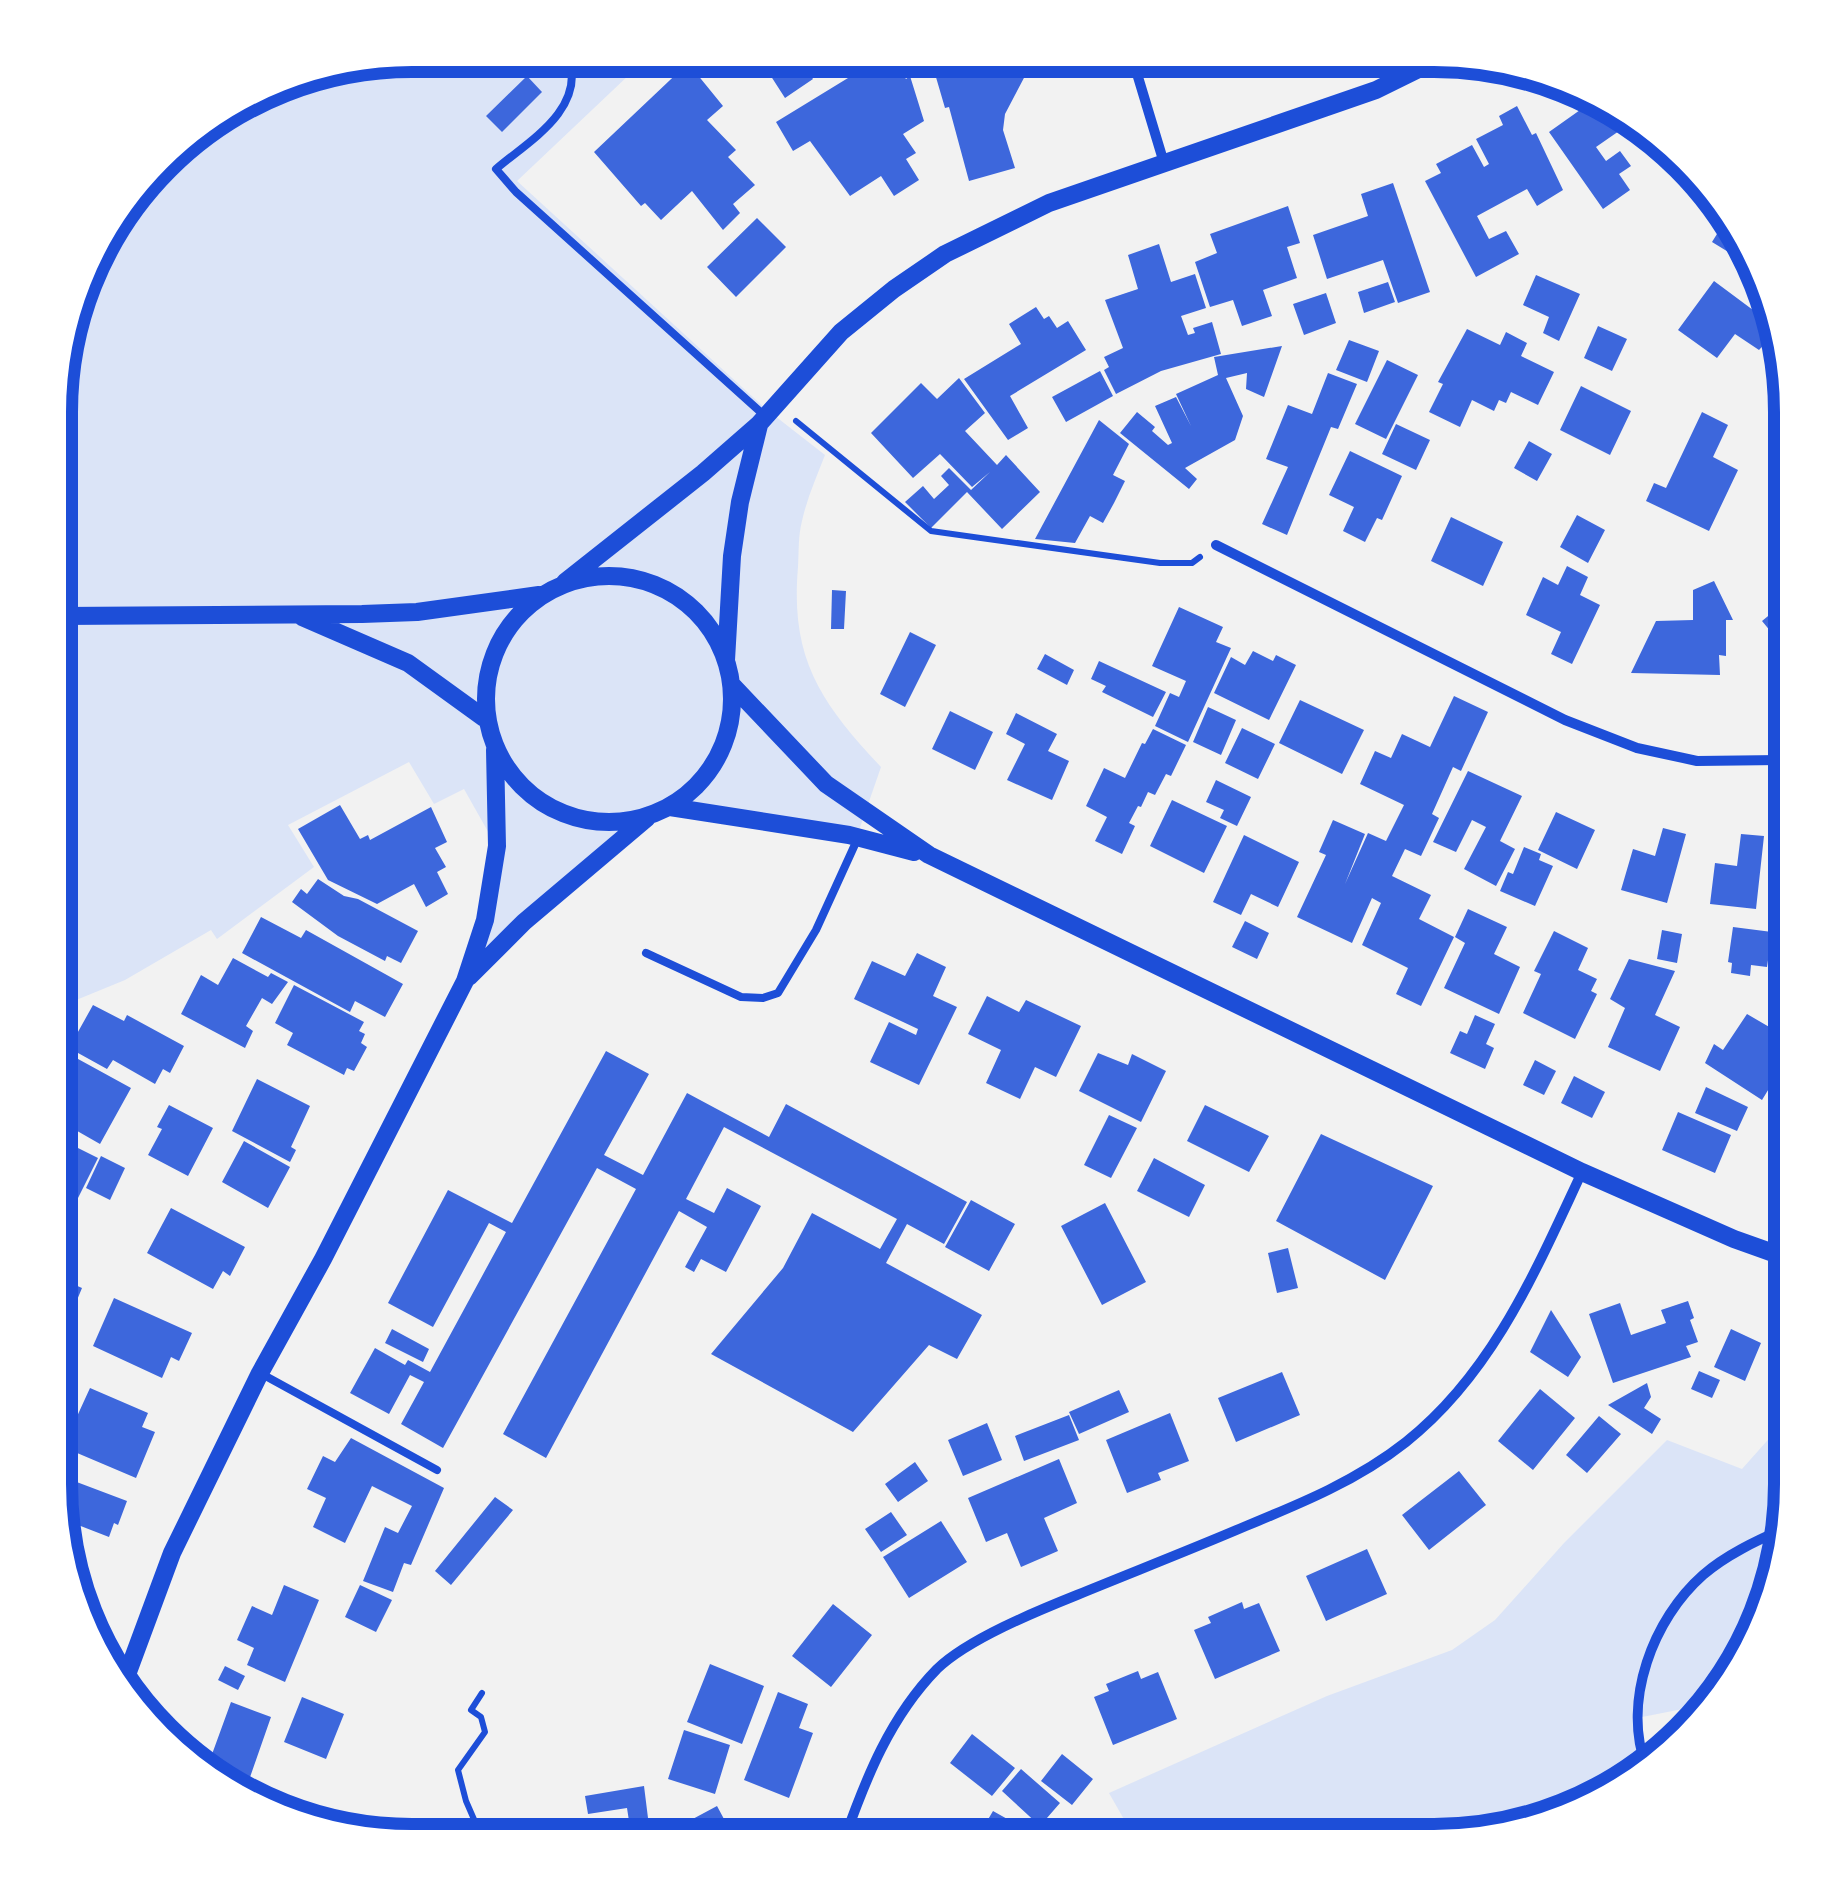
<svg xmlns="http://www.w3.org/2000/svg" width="1846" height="1896" viewBox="0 0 1846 1896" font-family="'Source Sans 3',sans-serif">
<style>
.green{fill:#dbe4f7}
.building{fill:#3d67dc}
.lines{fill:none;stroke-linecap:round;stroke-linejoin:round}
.path{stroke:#1d4ed8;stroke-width:6}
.service{stroke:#1d4ed8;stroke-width:8}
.minor{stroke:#1d4ed8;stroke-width:10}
.tertiary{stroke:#1d4ed8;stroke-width:18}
.rim{fill:none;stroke:#1d4ed8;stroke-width:12}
</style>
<rect width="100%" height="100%" fill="#f2f2f2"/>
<path class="green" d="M413 55 649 56 517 181 766 409 825 455C817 476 807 498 802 521 798 536 799 552 798 567 790 659 821 703 881 767L856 839 670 810 650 817 466 983 495 844 464 789 434 804 409 762 288 825 314 867 217 939 211 930 125 980 64 1005 58 1026 62 343 103 233 177 143 297 74Z
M1790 1415V1506L1743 1662 1703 1705 1637 1718 1645 1767 1632 1780 1456 1840H1105L1129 1828 1109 1793 1327 1696 1452 1650 1495 1620 1564 1543 1667 1440 1742 1469Z"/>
<path class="building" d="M758 56H798L813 79 785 98Z
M884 56H891L906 79 910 76 924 121 903 134 916 153 906 159 919 180 894 196 881 176 850 196 810 141 793 151 776 122Z
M968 57H1035L1005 114 1003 130 1015 168 969 181 949 107 945 108 933 67 988 66Z
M1281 57 1332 58 1284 77 1278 62Z
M688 63 723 106 707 120 736 150 728 157 755 185 733 204 740 213 723 230 692 191 661 220 645 203 641 206 594 152Z
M527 76 542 92 502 132 486 116Z
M1597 98 1613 103 1632 122 1596 147 1606 161 1620 151 1631 166 1619 174 1630 190 1603 209 1549 132Z
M1517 106 1532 135 1536 133 1563 190 1537 206 1527 189 1477 216 1489 239 1506 231 1519 254 1476 277 1425 181 1441 173 1436 164 1472 145 1484 167 1489 164 1476 139 1503 125 1499 116Z
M1393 183 1430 292 1398 303 1383 260 1327 279 1313 235 1368 216 1361 194Z
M1288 206 1300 243 1287 247 1297 278 1263 290 1272 316 1242 326 1233 300 1210 307 1195 262 1217 253 1210 234Z
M1730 213V214L1748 264 1712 242Z
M757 218 786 247 736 297 707 267Z
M1159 244 1171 282 1195 274 1206 308 1181 316 1188 335 1195 333 1193 328 1212 322 1221 354 1161 371 1116 394 1104 370 1109 367 1104 357 1123 348 1105 300 1138 289 1128 255Z
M1536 275 1580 294 1559 341 1543 333 1549 317 1523 305Z
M1714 281 1753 310 1757 305 1763 309 1772 336 1759 350 1735 334 1717 358 1678 330Z
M1388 282 1395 302 1364 313 1358 292Z
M1326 293 1336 323 1304 335 1293 304Z
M1036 307 1044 319 1049 316 1057 328 1068 321 1086 350 1010 396 1028 428 1008 440 964 379 1021 344 1009 324Z
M1598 326 1627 339 1612 371 1584 358Z
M1467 329 1500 345 1506 332 1527 343 1521 356 1554 372 1538 405 1511 392 1506 403 1499 400 1494 411 1472 400 1460 427 1429 412 1443 384 1438 382Z
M1349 340 1379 351 1367 382 1336 370Z
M1282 346 1264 397 1246 389 1247 373 1226 378 1243 416 1235 440 1185 468 1197 479 1189 489 1120 433 1137 412 1155 427 1152 431 1168 445 1172 443 1155 406 1176 397 1191 426 1176 394 1218 375 1214 357Z
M1387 360 1418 375 1386 439 1355 424Z
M1100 371 1113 396 1066 422 1052 397Z
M1328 373 1357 384 1338 429 1331 427 1287 535 1262 524 1288 467 1266 459 1288 405 1312 414Z
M959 378 985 413 965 431 997 465 1006 455 1040 492 1002 529 967 492 931 528 905 502 923 486 934 499 949 485 941 476 949 468 971 490 990 472 972 487 940 454 913 478 871 433 921 383 937 399Z
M1581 386 1631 411 1610 455 1560 430Z
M1702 412 1728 425 1713 457 1738 470 1709 531 1646 501 1654 483 1666 488Z
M1099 420 1129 444 1113 475 1125 481 1114 503 1103 523 1090 516 1075 543 1035 539Z
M1396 424 1430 440 1416 470 1382 454Z
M1529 441 1552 454 1537 481 1514 468Z
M1350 451 1402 476 1382 520 1377 518 1365 542 1343 531 1354 507 1329 495Z
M1577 515 1605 530 1588 563 1560 547Z
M1451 517 1503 542 1483 586 1431 561Z
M1567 566 1588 577 1580 595 1600 605 1572 664 1551 654 1561 632 1526 615 1543 577 1558 585Z
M1714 581 1733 620H1726V656L1719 655 1720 675 1631 673 1656 621 1693 620V590Z
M832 590 846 591 844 629H831Z
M1790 598V655L1762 621Z
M1179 607 1223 627 1216 642 1231 648 1188 742 1155 726 1170 693 1179 697 1186 681 1152 666Z
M910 632 936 645 905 707 880 694Z
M1253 651 1273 661 1276 655 1296 665 1269 720 1214 693 1231 657 1245 665Z
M1045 654 1074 670 1067 685 1037 669Z
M1099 661 1166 692 1153 717 1102 692 1106 686 1091 679Z
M1454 696 1488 712 1461 771 1453 767 1432 814 1439 818 1421 856 1405 849 1392 876 1431 895 1419 919 1454 937 1421 1006 1396 994 1408 968 1362 945 1381 903 1372 898 1352 943 1297 917 1326 855 1319 852 1333 820 1365 834 1345 884 1368 833 1386 841 1404 805 1360 784 1375 751 1391 758 1402 734 1430 747Z
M1300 700 1364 730 1342 774 1279 743Z
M1208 707 1236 720 1221 755 1193 742Z
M950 711 993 732 975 770 932 749Z
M1016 713 1057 734 1048 751 1069 761 1052 800 1007 780 1025 744 1006 734Z
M1242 728 1275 744 1258 779 1225 763Z
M1153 729 1186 745 1171 776 1166 774 1155 795 1148 792 1141 807 1138 806 1129 823 1135 826 1122 854 1095 841 1107 817 1086 806 1104 768 1125 778 1142 743 1145 744Z
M1468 771 1522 796 1500 841 1515 849 1496 886 1464 869 1486 827 1472 820 1456 852 1433 842Z
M1216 780 1251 797 1237 826 1220 818 1224 810 1206 802Z
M1172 800 1227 826 1204 873 1150 846Z
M340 805 360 839 368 835 370 840 431 807 447 842 435 848 446 867 437 872 448 894 426 907 414 884 377 904 328 880 298 829Z
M1556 812 1595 830 1577 869 1538 850Z
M1663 828 1686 834 1667 903 1621 890 1633 849 1655 856Z
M1741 834 1764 836 1756 909 1710 904 1715 863 1737 866Z
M1244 835 1299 862 1278 907 1251 894 1241 915 1213 902Z
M1524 847 1541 854 1539 860 1553 866 1535 906 1500 891 1508 872 1513 874Z
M1790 878V928L1775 922Z
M318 879 344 896 358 899 418 931 401 963 387 956 385 961 338 936 292 902 301 889 307 894Z
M1468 909 1507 927 1494 954 1520 967 1499 1014 1444 988 1465 943 1455 937Z
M261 917 301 938 306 930 403 984 385 1017 355 1001 350 1012 242 953Z
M1245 921 1269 933 1257 959 1232 947Z
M1733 927 1772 932 1767 967 1751 965 1750 976 1731 973 1732 963 1728 962Z
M1662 930 1682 934 1677 963 1657 959Z
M1554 931 1588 948 1578 970 1597 979 1591 991 1597 994 1575 1039 1523 1013 1541 974 1534 971Z
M917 953 946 967 933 996 957 1007 919 1085 870 1062 889 1022 916 1035 918 1029 854 999 872 961 905 976Z
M233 958 268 977 271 973 288 982 272 1004 262 998 246 1026 253 1031 245 1048 181 1014 201 975 218 985Z
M1629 959 1675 971 1655 1015 1680 1027 1660 1071 1608 1047 1625 1008 1610 999Z
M294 985 364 1022 359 1031 365 1034 361 1043 367 1047 354 1071 347 1068 344 1075 287 1045 293 1033 275 1023Z
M987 996 1019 1012 1026 1000 1081 1026 1056 1077 1035 1067 1020 1099 986 1083 1001 1050 968 1034Z
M93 1005 124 1021 127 1015 184 1046 170 1073 163 1069 155 1084 113 1060 107 1069 69 1048Z
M1747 1014 1790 1039V1054L1762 1100 1705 1063 1714 1044 1723 1050Z
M1475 1015 1495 1024 1486 1044 1494 1048 1485 1069 1450 1053 1460 1031 1467 1034Z
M58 1048 131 1088 100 1144 58 1120Z
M606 1051 649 1074 604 1155 643 1175 687 1093 769 1137 786 1104 967 1202 944 1244 907 1224 886 1263 982 1315 957 1359 929 1345 853 1432 711 1354 783 1268 812 1213 880 1249 897 1219 724 1127 686 1199 714 1213 727 1188 761 1206 726 1272 701 1259 694 1272 685 1267 707 1227 679 1211 546 1458 503 1434 636 1189 597 1168 443 1448 401 1424 424 1382 410 1375 389 1414 350 1393 375 1348 405 1365 408 1360 430 1372 506 1232 489 1223 433 1327 388 1303 448 1190 512 1223Z
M1098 1053 1128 1065 1132 1054 1166 1071 1141 1122 1079 1091Z
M1535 1060 1556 1071 1544 1095 1523 1085Z
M1574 1076 1605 1092 1592 1118 1561 1103Z
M257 1079 310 1106 291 1147 296 1150 290 1162 232 1131Z
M1706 1087 1748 1107 1737 1131 1695 1113Z
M169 1105 213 1128 188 1176 148 1155 162 1129 157 1127Z
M1205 1105 1269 1136 1249 1172 1187 1141Z
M1678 1112 1731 1135 1715 1173 1662 1150Z
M1109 1115 1137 1128 1111 1178 1084 1165Z
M1321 1134 1433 1186 1385 1280 1276 1221Z
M58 1138 98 1158 68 1218 57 1213Z
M244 1141 290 1167 268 1208 222 1182Z
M101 1156 125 1168 110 1200 86 1188Z
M1154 1158 1205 1185 1189 1217 1137 1191Z
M971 1200 1015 1224 989 1271 945 1247Z
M1105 1203 1146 1282 1102 1305 1061 1226Z
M171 1208 245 1247 230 1276 223 1271 213 1289 147 1253Z
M1288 1248 1298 1288 1277 1293 1268 1253Z
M57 1277 82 1288 60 1341 57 1339Z
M114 1298 192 1333 179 1361 171 1357 162 1378 93 1346Z
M1688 1301 1694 1318 1690 1320 1698 1342 1686 1346 1691 1357 1613 1383 1589 1314 1620 1303 1631 1335 1666 1323 1661 1310Z
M1551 1310 1581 1357 1568 1377 1530 1352Z
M392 1329 429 1349 423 1362 385 1343Z
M1731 1329 1761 1343 1745 1381 1714 1367Z
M1699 1371 1720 1380 1712 1398 1691 1389Z
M1282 1372 1300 1415 1236 1442 1218 1398Z
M1647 1383 1651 1397 1644 1408 1661 1419 1652 1434 1608 1405Z
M90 1388 148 1413 142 1427 155 1432 136 1478 63 1447Z
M1540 1389 1575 1418 1533 1470 1498 1441Z
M1119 1390 1129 1412 1079 1434 1069 1412Z
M1170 1413 1189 1461 1158 1473 1161 1480 1127 1493 1106 1440Z
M1069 1415 1079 1440 1024 1461 1015 1436Z
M1599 1416 1621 1434 1587 1473 1566 1455Z
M987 1423 1002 1460 963 1476 948 1440Z
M351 1438 444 1488 411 1565 404 1563 393 1592 363 1581 385 1527 398 1533 412 1506 372 1486 345 1543 313 1527 326 1498 307 1489 323 1456 335 1462Z
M1059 1459 1077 1503 1044 1518 1058 1551 1021 1567 1007 1533 986 1542 968 1498Z
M915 1462 928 1481 898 1502 885 1484Z
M1459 1471 1486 1505 1429 1550 1402 1515Z
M74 1481 127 1501 118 1525 114 1523 109 1537 60 1518Z
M495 1497 513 1510 451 1585 435 1571Z
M891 1512 907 1535 881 1552 865 1529Z
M941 1521 967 1562 909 1598 883 1557Z
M1367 1549 1387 1594 1326 1621 1306 1576Z
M284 1585 319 1600 285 1682 247 1665 254 1648 237 1640 252 1606 272 1615Z
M360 1585 392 1600 376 1632 345 1617Z
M1242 1602 1244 1609 1259 1603 1280 1651 1215 1679 1194 1630 1211 1623 1208 1617Z
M833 1604 872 1635 831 1687 792 1656Z
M710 1664 764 1686 742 1744 687 1722Z
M225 1666 245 1676 238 1690 218 1680Z
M1138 1671 1141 1679 1158 1672 1177 1719 1113 1745 1094 1697 1109 1691 1106 1684Z
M778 1692 808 1704 799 1728 813 1733 789 1798 744 1780Z
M302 1697 344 1714 326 1759 284 1742Z
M231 1702 271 1717 248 1783 207 1768Z
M684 1730 730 1745 715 1794 668 1779Z
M972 1734 1015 1768 992 1796 950 1763Z
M1062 1754 1093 1779 1072 1805 1041 1781Z
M1021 1769 1060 1803 1040 1826 1002 1791Z
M644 1786 648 1818 629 1821 627 1808 588 1814 585 1796Z
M717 1806 731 1832 735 1829 741 1840H663L661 1836Z
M993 1811 1027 1830 1021 1840H976Z"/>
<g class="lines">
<path class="path" d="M796 421 931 531 1160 563H1192L1200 557
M482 1693 471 1710 481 1717 485 1732 458 1770 466 1801 483 1840"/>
<path class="service" d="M570 60C583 111 530 140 496 169L516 192 765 416
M646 953 741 997 763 998 778 993 816 930 857 840
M260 1373 437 1470"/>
<path class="minor" d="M1132 57 1164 163
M1216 545 1565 720 1637 748 1697 761 1790 760
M1646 1766C1622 1701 1653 1619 1703 1575 1726 1555 1756 1541 1783 1529
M844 1840C866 1778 890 1717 937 1669 968 1639 1037 1611 1077 1595 1133 1572 1190 1550 1246 1526 1302 1503 1358 1480 1406 1442 1493 1373 1536 1270 1582 1172"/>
<path class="tertiary" d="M486 699a123 123 0 1 1 246 0a123 123 0 1 1-246 0Z
M565 582 703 473 759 424 841 332 894 289 945 254 1049 203 1376 90 1441 58
M60 616 362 614 417 612 539 595
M302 617 408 663 484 718
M726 660 732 556 740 502 759 425
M731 684 826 784 929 855 1582 1172 1734 1239 1790 1259
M670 807 849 835 914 852
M469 977 524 922 647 818
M122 1688 172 1553 260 1373 323 1259 465 981 485 920 497 846 495 750"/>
</g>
<path d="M0 0H1846V1896H0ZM412 72H1434A340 340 0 0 1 1774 412V1484A340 340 0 0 1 1434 1824H412A340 340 0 0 1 72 1484V412A340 340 0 0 1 412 72Z" fill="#fff" fill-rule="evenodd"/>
<path class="rim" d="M412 72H1434A340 340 0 0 1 1774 412V1484A340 340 0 0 1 1434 1824H412A340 340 0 0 1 72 1484V412A340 340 0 0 1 412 72Z"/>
</svg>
